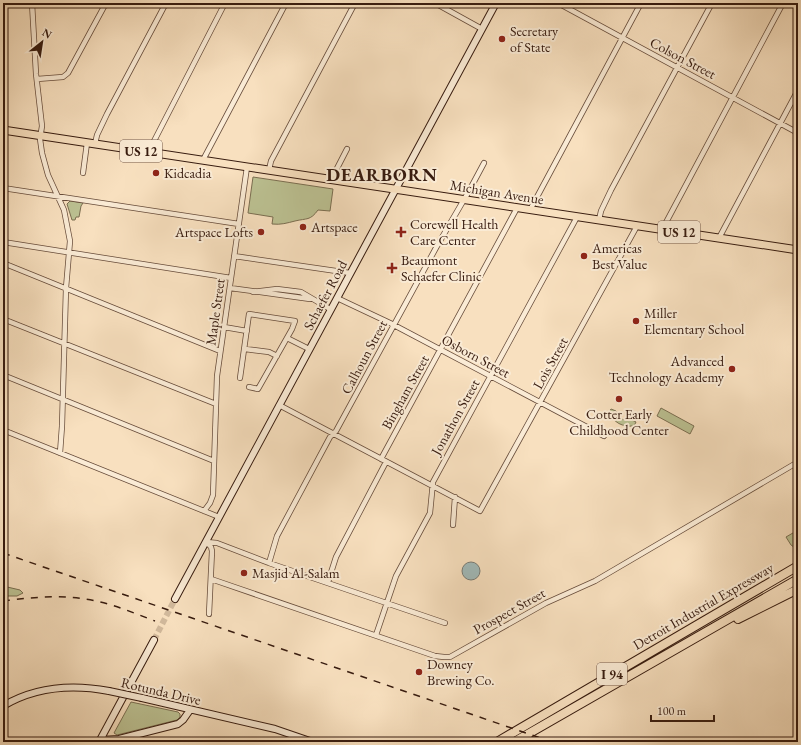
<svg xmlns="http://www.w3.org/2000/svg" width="801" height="745" viewBox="0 0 801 745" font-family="'EB Garamond',serif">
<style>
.green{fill:#bcc293;stroke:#7a6e51}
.water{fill:#a1bbbb;stroke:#777b76}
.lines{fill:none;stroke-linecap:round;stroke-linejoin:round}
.secondary-tunnel{stroke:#d1b99c;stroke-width:6;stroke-dasharray:6 3;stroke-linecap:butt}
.street-casing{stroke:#674c3b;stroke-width:6}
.secondary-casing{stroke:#371b0f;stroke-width:8}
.primary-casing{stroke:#371b0f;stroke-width:9}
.highway-casing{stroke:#371b0f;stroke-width:10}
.street{stroke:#faebd5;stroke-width:4.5}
.secondary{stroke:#faebd5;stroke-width:6}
.primary{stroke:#f8e0bf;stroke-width:7}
.highway{stroke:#f8e0bf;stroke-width:8}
.rail{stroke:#371b0f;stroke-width:1.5;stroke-dasharray:7 7;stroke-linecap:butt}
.secondary-bridge-casing{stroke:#371b0f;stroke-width:8;stroke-linecap:butt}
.secondary-bridge{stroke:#faebd5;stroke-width:6}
.poi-dot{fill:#8f2418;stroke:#faebd5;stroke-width:1.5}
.labels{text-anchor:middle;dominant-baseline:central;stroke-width:4;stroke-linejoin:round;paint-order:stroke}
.shield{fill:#faebd5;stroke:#72594a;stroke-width:1}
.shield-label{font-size:13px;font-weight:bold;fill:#371b0f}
.poi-label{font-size:14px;fill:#371b0f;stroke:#faebd5;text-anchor:start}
.street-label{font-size:14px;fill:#371b0f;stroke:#faebd5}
.district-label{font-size:18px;font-weight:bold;letter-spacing:1px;fill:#371b0f;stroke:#faebd5}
</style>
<rect width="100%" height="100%" fill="#f8e0bf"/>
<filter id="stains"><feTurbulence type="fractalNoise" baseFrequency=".005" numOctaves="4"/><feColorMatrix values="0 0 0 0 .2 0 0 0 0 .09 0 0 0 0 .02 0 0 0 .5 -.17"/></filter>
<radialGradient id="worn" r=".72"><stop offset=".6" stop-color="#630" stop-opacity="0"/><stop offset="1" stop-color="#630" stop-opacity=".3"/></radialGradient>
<path class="green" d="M253 177 333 189 330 211 318 210C310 221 307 218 295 221 287 223 281 225 272 224L273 217 248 213Z
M70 201 83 203 81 206 79 217H76L75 220H72L67 204Z
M661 408 694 426 690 434 657 416Z
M611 409 616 411C618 419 623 421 630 419L636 422 634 426C622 427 614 423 609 412Z
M798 530V550L791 545 786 537Z
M3 586 20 590 23 593 17 596H3Z
M131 702 178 712 180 714V717L177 720 117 735 114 733Z"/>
<path class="water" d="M462 571a9 9 0 1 1 18 0a9 9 0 1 1-18 0Z"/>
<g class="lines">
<path class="secondary-tunnel" d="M154 640 175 599"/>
<g class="street-casing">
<path id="street" d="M32 3 36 74 42 126 40 139 42 153 48 175 64 210 70 241 66 288 62 426 60 453
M435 3 482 29
M558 3 798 133
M567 8 570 3
M37 79 63 77 68 73 106 3
M95 144 97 135 107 114 166 3
M147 152 153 143 225 3
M203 160 286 3
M269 170 271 161 355 3
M83 173 87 143
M331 180 347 149
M3 188 239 224
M530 210 641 3
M599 220 601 211 611 190 712 3
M662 230 783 3
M719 238 798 90
M3 242 231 278
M234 256 350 273
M3 263 220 351
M230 288 310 299
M253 292 277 289 301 292 330 309
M337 298 390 323 604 436
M3 319 216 404
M224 327 247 331
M287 338 309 349
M245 349 269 352 277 356
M3 375 214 461
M240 378 249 314 295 321 292 329 258 389 249 387
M279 405 480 511 637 226
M3 430 219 517
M381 459 517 208
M204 511 210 503 213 495 217 376 247 167
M453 525 455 497
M206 542 217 543 269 563 445 623
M206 542 211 547 212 551 209 614
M269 563 277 536 330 437 336 431 437 246 469 191 484 163
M211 579 435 656 444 657H450L546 603 595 581 798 462
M328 582 336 557 386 462
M376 635 396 576 430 513 433 482 577 217"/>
</g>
<g class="secondary-casing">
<path id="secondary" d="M798 242V253
M175 599 496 3
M142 698 275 729 313 742
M3 706C35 687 72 684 109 691
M100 740 119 739 178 724 183 720 190 710
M99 742 154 640"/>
</g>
<g class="primary-casing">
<path id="primary" d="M3 130 798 250"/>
</g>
<g class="highway-casing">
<path id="highway" d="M738 619 798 589
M497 742 798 566
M514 742 798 579"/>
</g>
<use href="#street" class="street"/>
<use href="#secondary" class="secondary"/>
<use href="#primary" class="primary"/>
<use href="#highway" class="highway"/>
<path class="rail" d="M3 553 552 742
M3 601C34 597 66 594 96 601 116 605 136 614 155 621"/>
<g class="secondary-bridge-casing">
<path id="secondary-bridge" d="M109 691 142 698"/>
</g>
<use href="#secondary-bridge" class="secondary-bridge"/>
</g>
<g class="poi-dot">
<circle cx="502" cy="39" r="4"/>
<circle cx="156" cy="173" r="4"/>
<circle cx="303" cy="227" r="4"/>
<circle cx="261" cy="232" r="4"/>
<path d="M399 226h4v4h4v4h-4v4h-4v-4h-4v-4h4z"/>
<circle cx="584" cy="256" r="4"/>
<path d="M390 262h4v4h4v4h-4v4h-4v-4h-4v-4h4z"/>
<circle cx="636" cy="321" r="4"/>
<circle cx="732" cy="369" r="4"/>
<circle cx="619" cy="399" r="4"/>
<circle cx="244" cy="573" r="4"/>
<circle cx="419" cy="672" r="4"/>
</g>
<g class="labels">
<g class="shield">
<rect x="120" y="140" width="42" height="22" rx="3"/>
<rect x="658" y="221" width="42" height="22" rx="3"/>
<rect x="597" y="663" width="30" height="22" rx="3"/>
</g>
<g class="shield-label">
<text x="141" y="151">US 12</text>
<text x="679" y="232">US 12</text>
<text x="612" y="674">I 94</text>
</g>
<g class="poi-label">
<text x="510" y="31">Secretary<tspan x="510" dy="16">of State</tspan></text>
<text x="164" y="173">Kidcadia</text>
<text x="410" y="224">Corewell Health<tspan x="410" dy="16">Care Center</tspan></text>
<text x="311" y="227">Artspace</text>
<text x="253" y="232" text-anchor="end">Artspace Lofts</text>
<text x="592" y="248">Americas<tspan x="592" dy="16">Best Value</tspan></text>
<text x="401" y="260">Beaumont<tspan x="401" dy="16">Schaefer Clinic</tspan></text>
<text x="644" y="313">Miller<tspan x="644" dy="16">Elementary School</tspan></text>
<text x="724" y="361" text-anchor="end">Advanced<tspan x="724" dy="16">Technology Academy</tspan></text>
<text x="619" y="414" text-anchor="middle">Cotter Early<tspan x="619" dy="16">Childhood Center</tspan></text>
<text x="252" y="573">Masjid Al-Salam</text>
<text x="427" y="664">Downey<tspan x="427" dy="16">Brewing Co.</tspan></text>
</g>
<g class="street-label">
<text transform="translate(683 58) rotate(28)">Colson Street</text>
<text transform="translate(497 192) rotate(9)">Michigan Avenue</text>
<text transform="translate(325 295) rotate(-62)">Schaefer Road</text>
<text transform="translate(215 312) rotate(-82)">Maple Street</text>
<text transform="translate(476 356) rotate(28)">Osborn Street</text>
<text transform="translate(364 357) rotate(-62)">Calhoun Street</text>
<text transform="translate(550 363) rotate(-61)">Lois Street</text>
<text transform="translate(405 392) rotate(-61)">Bingham Street</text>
<text transform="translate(455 417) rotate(-61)">Jonathon Street</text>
<text transform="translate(703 606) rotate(-30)">Detroit Industrial Expressway</text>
<text transform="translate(509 611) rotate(-29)">Prospect Street</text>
<text transform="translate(161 691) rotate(13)">Rotunda Drive</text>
</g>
<g class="district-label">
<text x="382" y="174">DEARBORN</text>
</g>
</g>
<rect width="801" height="745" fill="none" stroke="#f8e0bf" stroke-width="16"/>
<rect x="4" y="4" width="793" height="737" fill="none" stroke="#371b0f" stroke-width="2"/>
<rect x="8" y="8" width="785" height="729" fill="none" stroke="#371b0f"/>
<g transform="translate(42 42) rotate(30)" stroke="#faebd5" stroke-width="3" paint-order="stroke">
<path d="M0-3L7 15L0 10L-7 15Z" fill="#371b0f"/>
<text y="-6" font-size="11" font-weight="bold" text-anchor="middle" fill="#371b0f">N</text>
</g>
<path d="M651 715v6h63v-6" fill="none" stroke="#371b0f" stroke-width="2"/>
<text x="657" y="715" font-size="12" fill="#371b0f" stroke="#faebd5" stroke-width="3" paint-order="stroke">100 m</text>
<rect width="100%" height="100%" filter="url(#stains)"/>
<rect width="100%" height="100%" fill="url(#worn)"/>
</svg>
